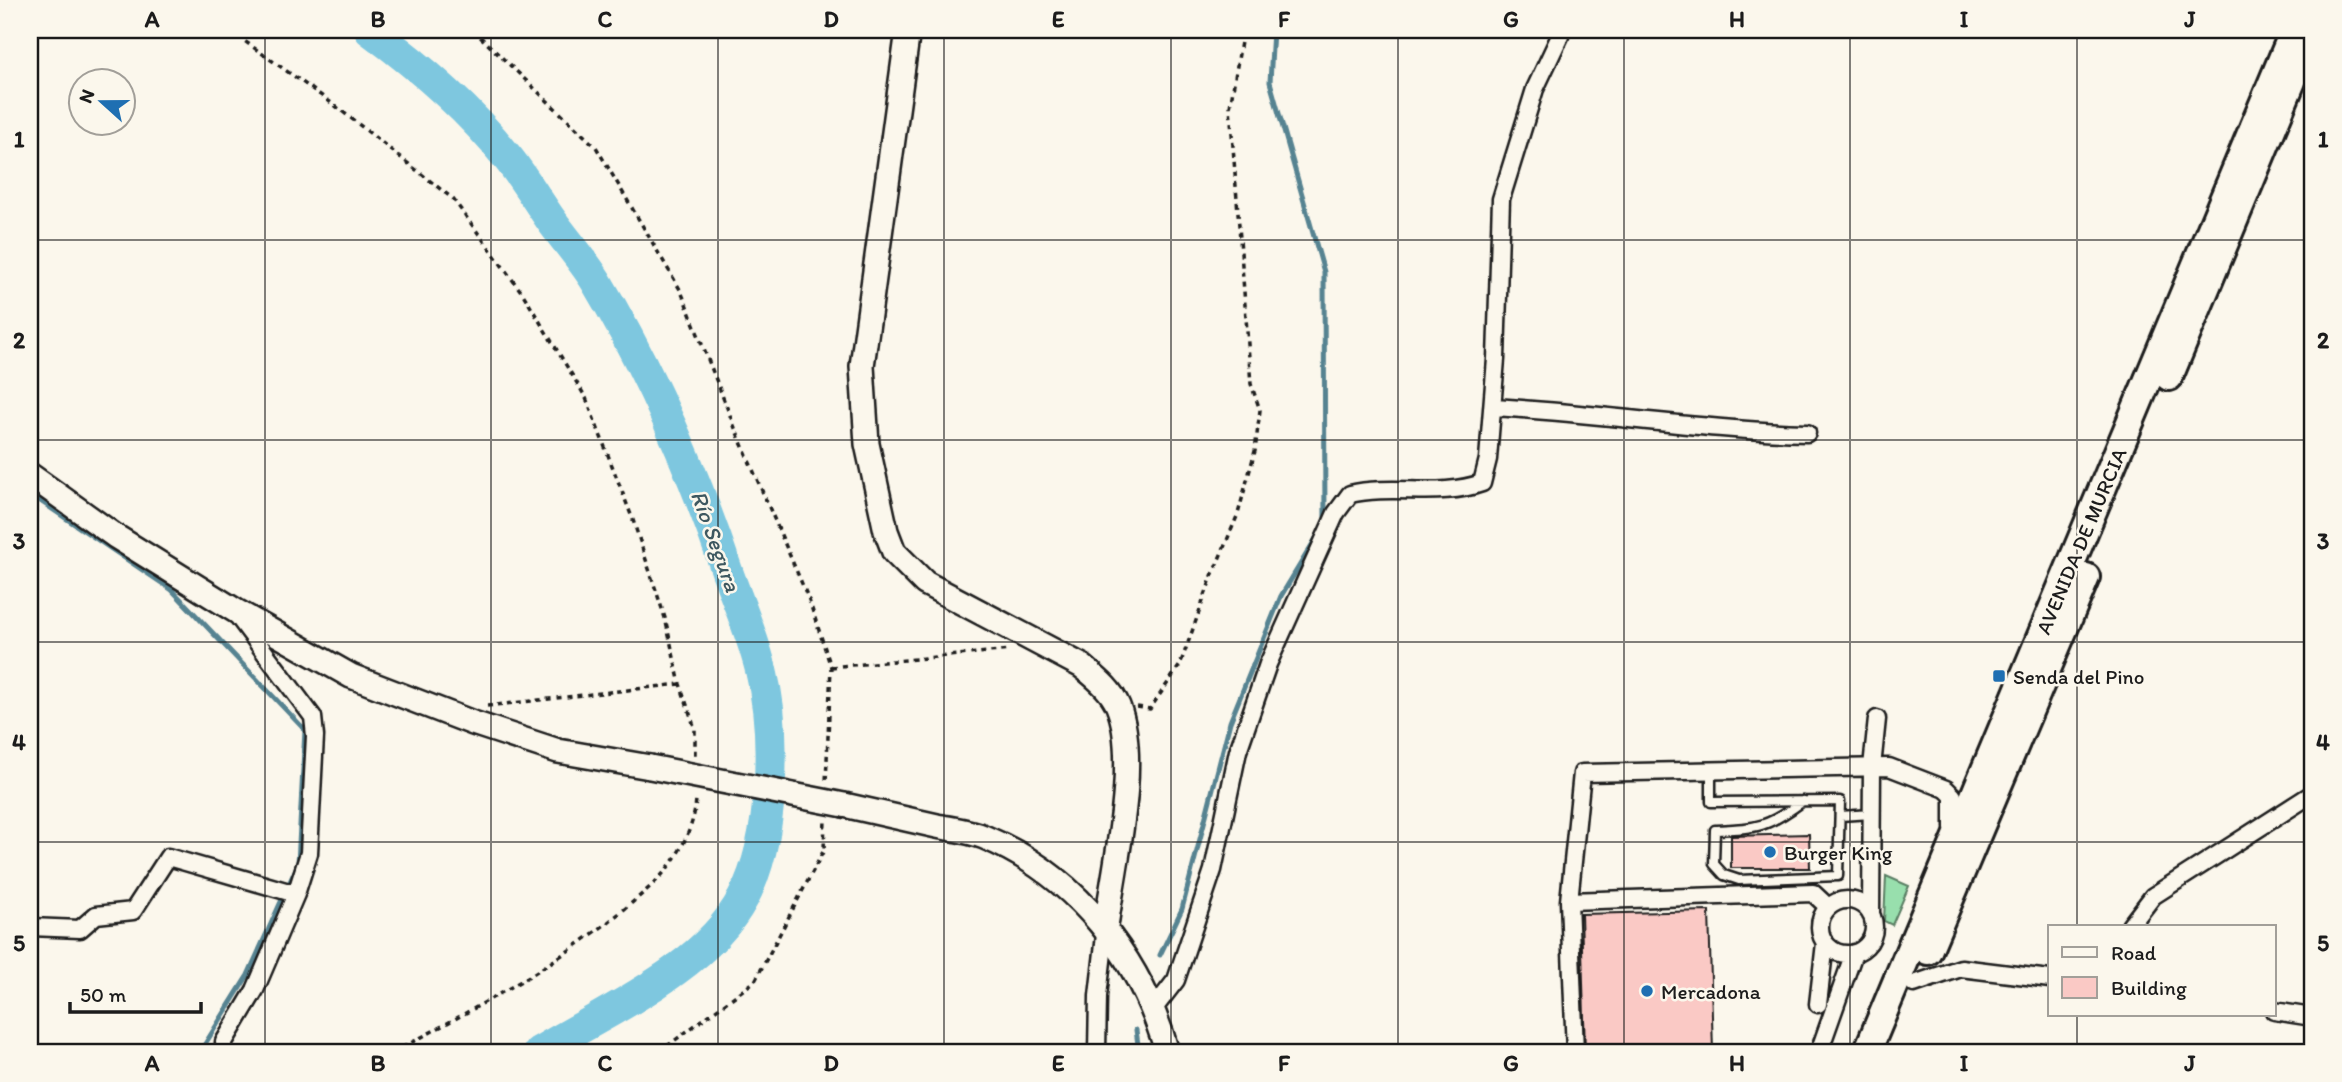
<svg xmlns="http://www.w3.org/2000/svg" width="2342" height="1082" viewBox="0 0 2342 1082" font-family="Itim,sans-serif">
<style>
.green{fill:#98dfad;stroke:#5a7e64;stroke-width:2}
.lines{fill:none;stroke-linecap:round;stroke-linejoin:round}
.stream{stroke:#578391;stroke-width:5}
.river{stroke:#7ec7df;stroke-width:32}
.building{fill:#fac9c5;stroke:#1c1c1c;stroke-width:2}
.service-casing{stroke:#1c1c1c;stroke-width:13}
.minor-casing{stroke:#1c1c1c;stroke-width:21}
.secondary-casing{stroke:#1c1c1c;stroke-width:28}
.primary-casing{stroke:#1c1c1c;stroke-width:32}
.path{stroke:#1c1c1c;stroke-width:3.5;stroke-dasharray:5 5;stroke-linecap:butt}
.service{stroke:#fbf7ec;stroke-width:8}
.minor{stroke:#fbf7ec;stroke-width:16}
.secondary{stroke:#fbf7ec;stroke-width:23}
.primary{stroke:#fbf7ec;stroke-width:26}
.secondary-bridge-casing{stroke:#1c1c1c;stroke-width:28;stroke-linecap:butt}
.secondary-bridge{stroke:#fbf7ec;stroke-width:23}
.grid{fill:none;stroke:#1c1c1c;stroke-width:2;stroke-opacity:0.55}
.poi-dot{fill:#1f6fb2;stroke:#fbf7ec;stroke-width:2.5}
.labels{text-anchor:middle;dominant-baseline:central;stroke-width:5;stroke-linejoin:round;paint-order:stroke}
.street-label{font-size:21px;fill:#1c1c1c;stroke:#fbf7ec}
.poi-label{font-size:21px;fill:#1c1c1c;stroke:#fbf7ec;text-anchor:start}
.water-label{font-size:23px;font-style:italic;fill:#3e5860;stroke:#fbf7ec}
.neatline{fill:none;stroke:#1c1c1c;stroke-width:2.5}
.grid-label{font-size:23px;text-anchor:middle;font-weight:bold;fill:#1c1c1c}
</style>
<rect width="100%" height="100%" fill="#fbf7ec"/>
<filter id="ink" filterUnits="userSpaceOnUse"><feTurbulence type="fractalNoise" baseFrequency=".0143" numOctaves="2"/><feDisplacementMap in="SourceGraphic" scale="14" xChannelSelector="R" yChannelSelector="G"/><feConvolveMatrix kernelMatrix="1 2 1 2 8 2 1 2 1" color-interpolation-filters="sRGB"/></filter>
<g filter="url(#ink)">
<path class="green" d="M1886 876 1909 886 1892 925 1884 921Z"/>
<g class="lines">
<path class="stream" d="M1273 30 1270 82 1324 272 1325 524
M30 494 172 590 305 730 298 864 248 975 200 1052
M1160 955 1182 909 1230 722 1281 596 1318 535
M1136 1030 1139 1052"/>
<path class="river" d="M370 30C419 66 470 110 508 158 524 178 537 200 551 220 566 241 583 260 596 281 651 373 694 473 728 574 739 605 753 637 761 670 777 733 774 840 743 898 705 969 606 1011 539 1052"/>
</g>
<path class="building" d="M1809 834 1810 868H1731V836Z
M1709 911 1713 1052H1585L1581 914Z"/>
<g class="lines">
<g class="service-casing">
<path id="service" d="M1711 770V802L1840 801 1838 876 1739 880 1724 875 1714 864 1715 830C1758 828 1767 828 1803 801
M1840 816 1872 814"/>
</g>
<g class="minor-casing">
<path id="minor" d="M1493 407C1598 413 1702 430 1807 433
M1820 927a27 27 0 1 1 54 0a27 27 0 1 1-54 0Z
M1569 901 1813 893 1828 907
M1871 915 1872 767 1877 719
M2130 926 2153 896 2312 794
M30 927 80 929 96 915 133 911 168 857 296 894 309 853 315 736 313 717 236 614
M1914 984 1961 968 2050 979
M1818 1004 1825 943
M1152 1011 1176 980 1213 870 1238 751 1268 664 1336 513 1350 494C1393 484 1440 498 1482 483L1488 459 1496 359 1501 199 1535 89 1560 36
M2274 1011 2312 1017
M224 1042 255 990 296 894
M1097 1052 1098 996 1106 926
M1575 1052 1569 901 1582 773 1889 767 1946 789 1953 796V828
M1819 1052 1854 953"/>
</g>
<g class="secondary-casing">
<path id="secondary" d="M908 30 862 366 867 444 886 531 894 552 925 583 1082 666C1096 678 1111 689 1118 706 1140 760 1114 868 1106 926
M30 475 115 536 236 611 351 676 473 723 558 751 650 767
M844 805C875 812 906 819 937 826 952 829 970 831 984 837 1076 875 1141 958 1167 1052"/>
</g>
<g class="primary-casing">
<path id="primary" d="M2169 377 2312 33
M1928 951 2086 577
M1867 1052 2294 30"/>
</g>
<path class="path" d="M229 30 333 104 453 199 523 294 586 398 633 520 665 618 680 684 695 729V757
M473 30 596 147 681 291 735 428 809 600 831 667 826 783
M831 667 1010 650
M487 706 680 684
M1137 707 1150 709 1180 665 1212 576 1238 514 1255 451 1260 410 1251 384 1230 107 1243 30
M394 1052C483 1004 578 954 652 885 675 864 696 828 696 796
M659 1052 755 981 824 850 825 819"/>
<use href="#service" class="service"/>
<use href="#minor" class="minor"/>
<use href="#secondary" class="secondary"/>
<use href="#primary" class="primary"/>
<g class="secondary-bridge-casing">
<path id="secondary-bridge" d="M650 767 844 805"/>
</g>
<use href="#secondary-bridge" class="secondary-bridge"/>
</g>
</g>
<path class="grid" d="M265 30V1052M491 30V1052M718 30V1052M944 30V1052M1171 30V1052M1398 30V1052M1624 30V1052M1850 30V1052M2077 30V926M30 240H2312M30 440H2312M30 642H2312M30 842H2312M2077 1014V1052"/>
<g class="poi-dot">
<rect x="1992" y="669" width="14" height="14" rx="3.5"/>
<circle cx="1770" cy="852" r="7"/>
<circle cx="1647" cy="991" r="7"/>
</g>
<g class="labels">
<g class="street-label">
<text transform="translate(2081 541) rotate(-67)">AVENIDA DE MURCIA</text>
</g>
<g class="poi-label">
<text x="2013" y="676">Senda del Pino</text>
<text x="1784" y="852">Burger King</text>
<text x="1661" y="991">Mercadona</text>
</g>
<g class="water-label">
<text transform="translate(716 541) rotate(70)">Río Segura</text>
</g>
</g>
<rect width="2342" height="1082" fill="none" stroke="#fbf7ec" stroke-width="77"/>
<rect x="2048" y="925" width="228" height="91" fill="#fbf7ec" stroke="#a29f99" stroke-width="2"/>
<rect x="2062" y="947" width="35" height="10" fill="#fbf7ec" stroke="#a29f99" stroke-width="2"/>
<text x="2111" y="960" font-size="21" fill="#1c1c1c">Road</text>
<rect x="2062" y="977" width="35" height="21" fill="#fac9c5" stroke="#a29f99" stroke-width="2"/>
<text x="2111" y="995" font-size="21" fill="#1c1c1c">Building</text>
<g transform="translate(102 102) rotate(291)"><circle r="33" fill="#fbf7ec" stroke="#a29f99" stroke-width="2"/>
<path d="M0-5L12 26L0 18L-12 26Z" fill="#1f6fb2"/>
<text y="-10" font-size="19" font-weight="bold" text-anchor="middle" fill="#1c1c1c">N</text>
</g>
<path d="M70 1002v10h131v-10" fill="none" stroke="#1c1c1c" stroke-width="3.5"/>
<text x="80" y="1002" font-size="21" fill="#1c1c1c" stroke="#fbf7ec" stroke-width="5" paint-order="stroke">50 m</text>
<rect x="38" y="38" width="2266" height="1006" class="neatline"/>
<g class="grid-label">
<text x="152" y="27">A</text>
<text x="378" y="27">B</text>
<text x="605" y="27">C</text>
<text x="831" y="27">D</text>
<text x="1058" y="27">E</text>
<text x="1284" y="27">F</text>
<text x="1511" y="27">G</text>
<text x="1737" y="27">H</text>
<text x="1964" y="27">I</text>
<text x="2190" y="27">J</text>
<text x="19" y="147">1</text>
<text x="2323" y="147">1</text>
<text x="19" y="348">2</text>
<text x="2323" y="348">2</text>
<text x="19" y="549">3</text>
<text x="2323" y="549">3</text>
<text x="19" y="750">4</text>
<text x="2323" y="750">4</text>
<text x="19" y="951">5</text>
<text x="2323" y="951">5</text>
<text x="152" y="1071">A</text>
<text x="378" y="1071">B</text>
<text x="605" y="1071">C</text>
<text x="831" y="1071">D</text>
<text x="1058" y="1071">E</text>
<text x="1284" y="1071">F</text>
<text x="1511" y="1071">G</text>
<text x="1737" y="1071">H</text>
<text x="1964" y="1071">I</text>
<text x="2190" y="1071">J</text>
</g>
</svg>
